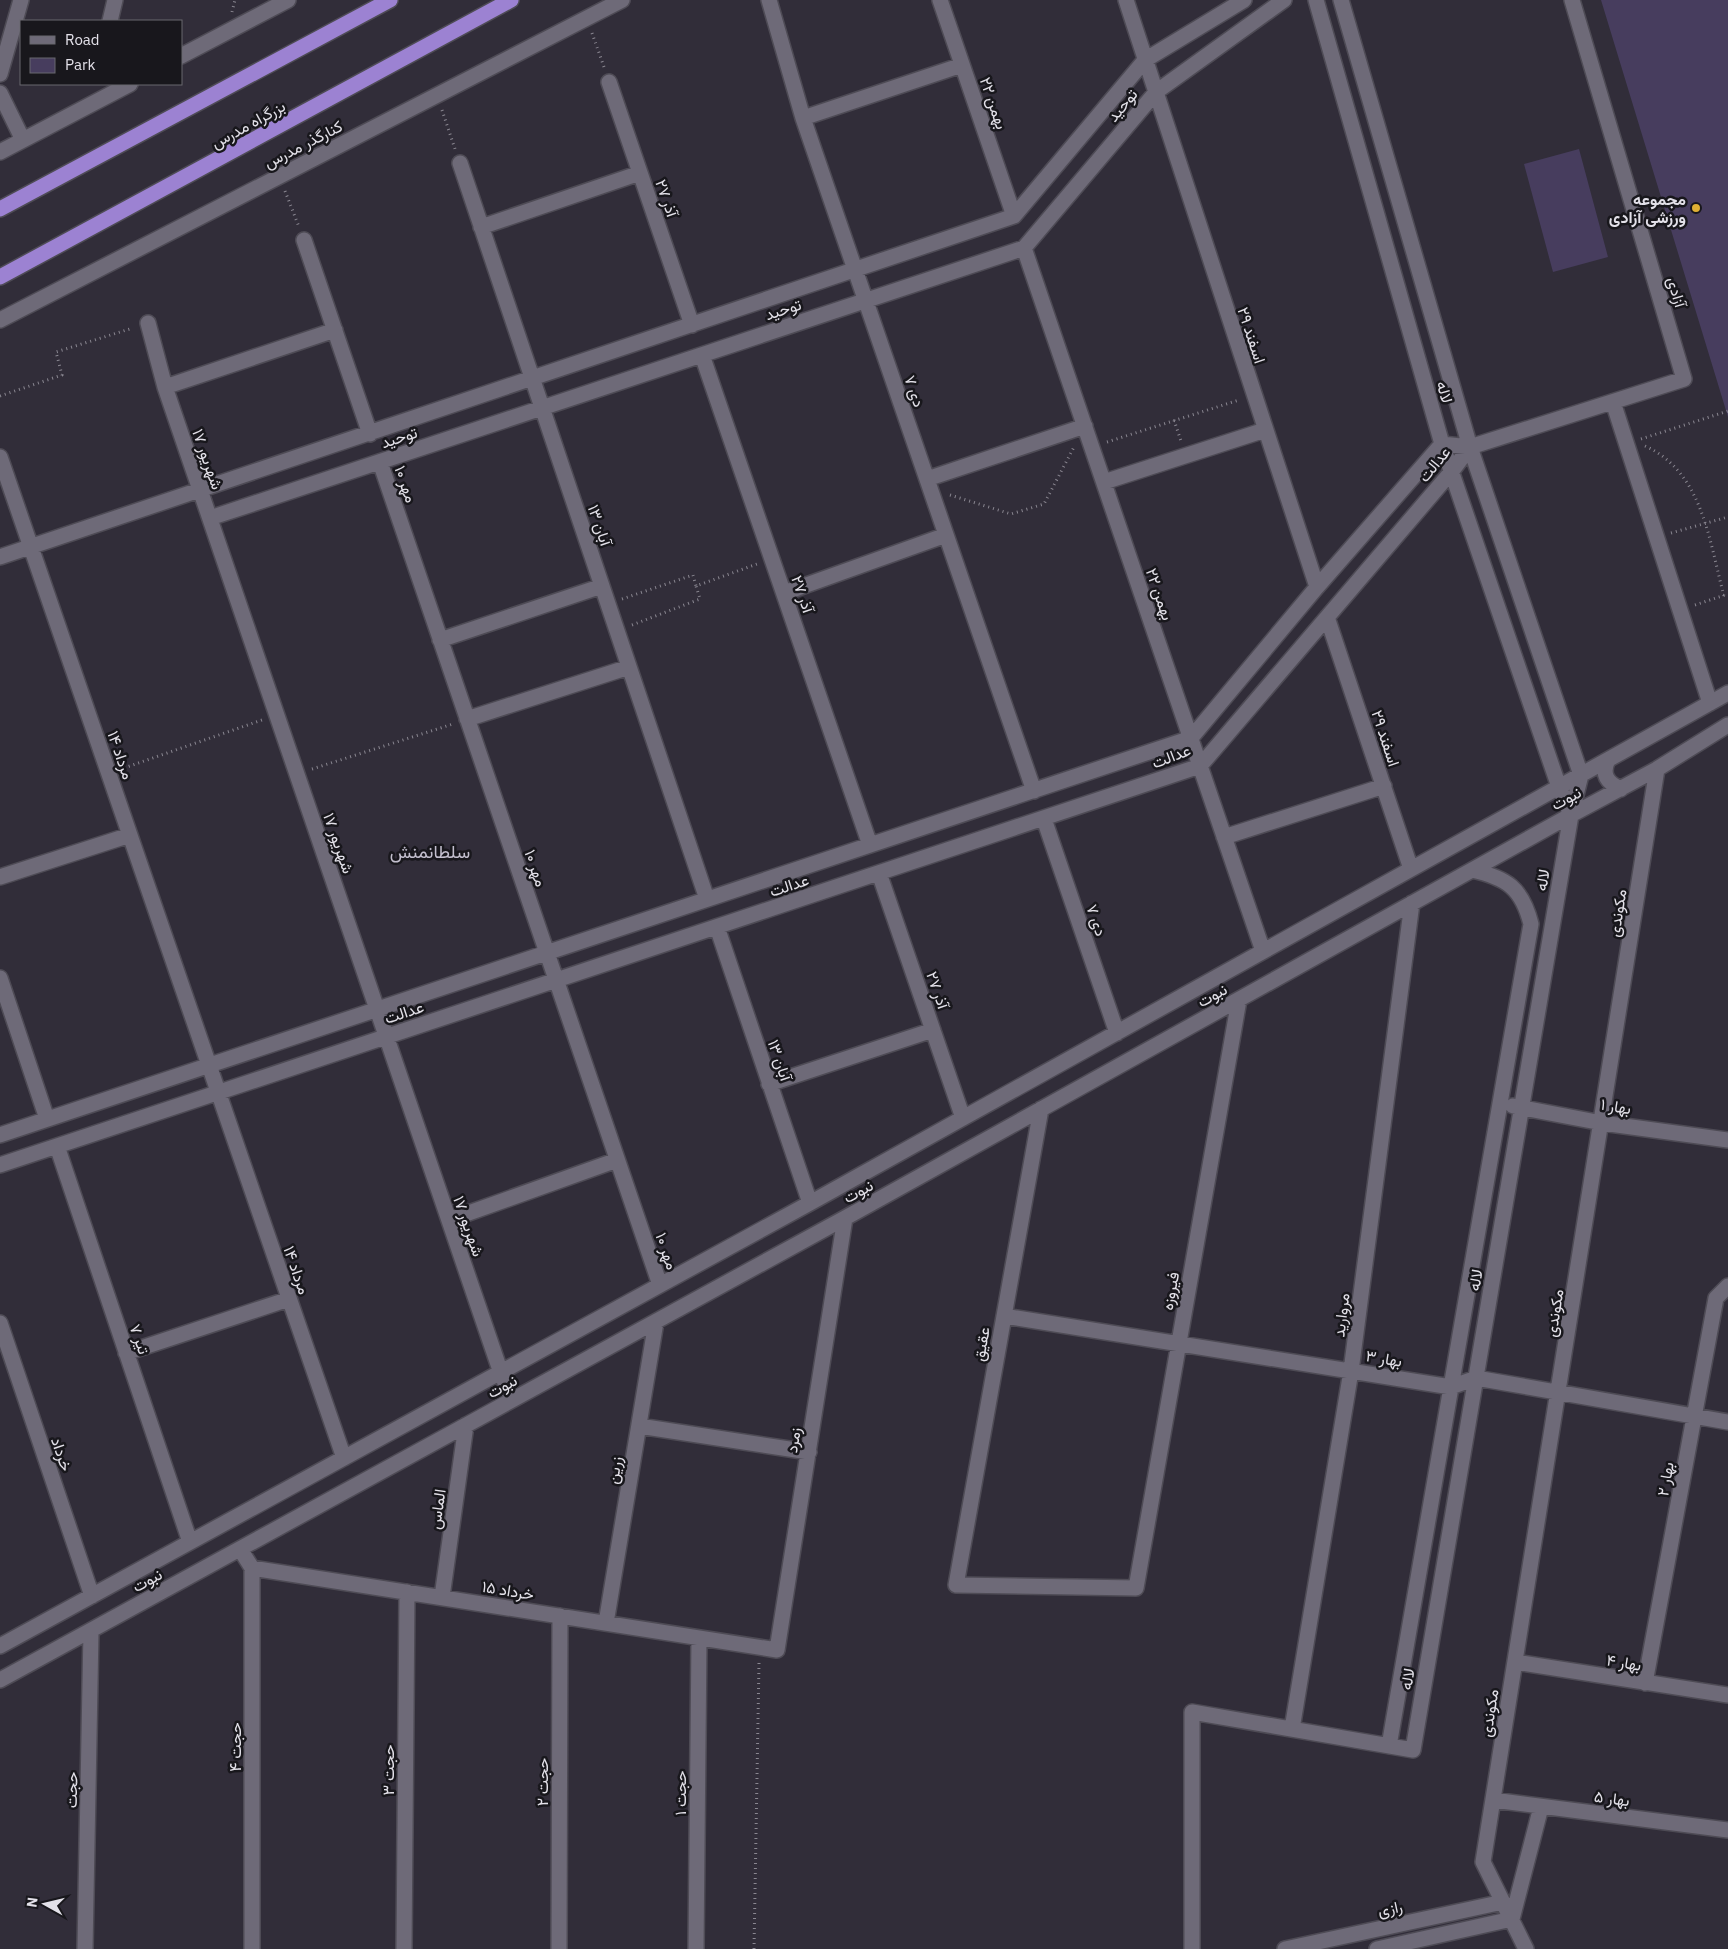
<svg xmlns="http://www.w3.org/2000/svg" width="1728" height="1949" viewBox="0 0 1728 1949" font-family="'IBM Plex Sans',Vazirmatn,sans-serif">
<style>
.green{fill:#473d5e}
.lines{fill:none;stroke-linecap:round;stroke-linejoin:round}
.minor-casing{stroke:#4e4b55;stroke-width:18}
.highway-casing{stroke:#4e4b55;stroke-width:18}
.path{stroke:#8a8791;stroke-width:3;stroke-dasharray:1 4;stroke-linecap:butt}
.minor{stroke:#6e6a78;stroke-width:15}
.highway{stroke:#9c82d2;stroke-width:15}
.poi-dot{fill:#e0b034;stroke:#18171c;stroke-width:2}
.labels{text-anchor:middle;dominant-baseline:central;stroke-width:5;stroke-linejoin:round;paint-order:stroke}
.street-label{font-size:16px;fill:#e3e1e9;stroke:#18171c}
.poi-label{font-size:16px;font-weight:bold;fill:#e3e1e9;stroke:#18171c;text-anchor:end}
.neighbourhood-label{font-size:18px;fill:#c3bfce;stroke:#18171c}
</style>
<rect width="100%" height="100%" fill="#312d39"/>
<path class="green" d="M1601 0H1728V417Z
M1579 149 1608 257 1553 272 1524 164Z"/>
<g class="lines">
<g class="minor-casing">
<path id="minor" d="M769 0 803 118 1034 791
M940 0 1014 216
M1126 0 1317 587
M1316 0 1442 444 1559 787 1571 815
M110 21 115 0
M181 56 288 0
M0 74 21 0
M609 82 692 325
M0 93 23 140
M803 118 962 65
M0 152 130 84
M460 163 707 899
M481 227 640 173
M304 240 370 434
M1024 248 1263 951
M0 320 622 0
M148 323 165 387 501 1373 512 1400
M702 355 870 845
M165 387 335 330
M1613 402 1710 703
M0 457 344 1458
M380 462 660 1285
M927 479 1085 426
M1104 482 1265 430
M210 518 1024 248 1156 92 1284 0
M0 557 1014 216 1145 60 1244 0
M784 593 946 535
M1327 617 1411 869
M440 640 602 586
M467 719 629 667
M1608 760C1601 774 1607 783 1621 789
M1044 819 1117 1033
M1224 837 1384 786
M879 873 963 1118
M0 877 130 835
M717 927 810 1203
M0 978 47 1119
M769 1084 933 1030
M1513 1106 1602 1123 1728 1140
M1041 1109 956 1585 1136 1588 1239 1000
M0 1135 1191 738 1317 587 1442 444 1470 447 1684 379 1572 0
M57 1146 190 1542
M0 1165 1200 766 1452 471 1470 447
M449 1220 617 1160
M1004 1316 1451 1387 1476 1378 1728 1422
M0 1323 92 1596
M126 1353 289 1299
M639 1426 809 1452
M240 1549 252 1568V1949
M252 1568 777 1650 845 1218
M442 1597 466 1425
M606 1623 656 1322
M0 1646 810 1203 1728 693
M1515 1662 1728 1695
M0 1680 845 1218 1571 815 1657 769 1728 725
M1645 1683 1716 1298 1728 1286
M1292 1729 1351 1371 1412 903
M1389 1746 1531 924C1522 888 1507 878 1472 870
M1493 1800 1728 1830
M85 1949 91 1631
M404 1949 407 1592
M559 1949 560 1616
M696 1949 699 1638
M1192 1949V1712L1413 1750 1571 815 1581 775 1470 447 1341 0
M1285 1949 1503 1902
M1377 1949 1512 1919 1541 1807
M1526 1949 1483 1862 1657 769"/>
</g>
<g class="highway-casing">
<path id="highway" d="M0 209 390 0
M0 277 511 0"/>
</g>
<path class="path" d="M232 12 235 0
M592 33 604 67
M442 110 455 149
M285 191 299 227
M0 396 62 375 56 352 133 328
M1174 420 1181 441
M1641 439 1728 411
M1107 442 1239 400
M1645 446C1703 472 1709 541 1724 596
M950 495 1011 514 1044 504 1074 447
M1671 533 1728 517
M622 599 693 575 696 586 757 564
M1695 605 1728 594
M632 625 700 599 696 586
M124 768 262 720
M312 769 453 724
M754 1949 759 1662"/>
<use href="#minor" class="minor"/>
<use href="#highway" class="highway"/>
</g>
<circle class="poi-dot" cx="1696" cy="208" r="5"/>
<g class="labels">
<g class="street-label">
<text transform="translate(994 103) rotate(71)">۲۲ بهمن</text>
<text transform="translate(1122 105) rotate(-50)">توحید</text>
<text transform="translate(248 124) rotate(-29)">بزرگراه مدرس</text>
<text transform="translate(303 144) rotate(-27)">کنارگذر مدرس</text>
<text transform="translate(667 198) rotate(71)">۲۷ آذر</text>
<text transform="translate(1677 292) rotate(74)">آزادی</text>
<text transform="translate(783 309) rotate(-18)">توحید</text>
<text transform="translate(1252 335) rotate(72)">۲۹ اسفند</text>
<text transform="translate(915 391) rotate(71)">۷ دی</text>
<text transform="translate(1445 392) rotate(74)">لاله</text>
<text transform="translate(399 437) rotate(-18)">توحید</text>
<text transform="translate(208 459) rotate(71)">۱۷ شهریور</text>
<text transform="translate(1434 464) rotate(-51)">عدالت</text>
<text transform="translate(406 484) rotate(71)">۱۰ مهر</text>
<text transform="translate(600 525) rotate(71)">۱۳ آبان</text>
<text transform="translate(803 594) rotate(71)">۲۷ آذر</text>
<text transform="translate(1160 594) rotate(71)">۲۲ بهمن</text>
<text transform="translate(1386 738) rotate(72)">۲۹ اسفند</text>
<text transform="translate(121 755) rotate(71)">۱۴ مرداد</text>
<text transform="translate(1171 756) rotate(-21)">عدالت</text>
<text transform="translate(1566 798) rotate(-28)">نبوت</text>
<text transform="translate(339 843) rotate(71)">۱۷ شهریور</text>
<text transform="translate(536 868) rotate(71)">۱۰ مهر</text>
<text transform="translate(1542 880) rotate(-80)">لاله</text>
<text transform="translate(789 885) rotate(-18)">عدالت</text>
<text transform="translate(1617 913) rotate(-81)">مکوندی</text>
<text transform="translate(1097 920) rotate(71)">۷ دی</text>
<text transform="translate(938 990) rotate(71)">۲۷ آذر</text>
<text transform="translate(1212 995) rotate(-29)">نبوت</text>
<text transform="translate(404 1012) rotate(-18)">عدالت</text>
<text transform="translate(780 1060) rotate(71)">۱۳ آبان</text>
<text transform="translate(1616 1106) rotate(9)">بهار ۱</text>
<text transform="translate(858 1191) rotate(-29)">نبوت</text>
<text transform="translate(469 1226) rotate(71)">۱۷ شهریور</text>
<text transform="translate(667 1251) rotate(71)">۱۰ مهر</text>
<text transform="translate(297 1270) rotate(71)">۱۴ مرداد</text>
<text transform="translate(1475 1280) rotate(-80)">لاله</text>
<text transform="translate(1170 1291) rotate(-80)">فیروزه</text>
<text transform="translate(1554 1313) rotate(-81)">مکوندی</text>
<text transform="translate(1341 1315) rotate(-83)">مروارید</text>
<text transform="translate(140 1339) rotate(71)">۷ تیر</text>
<text transform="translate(981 1344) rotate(-80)">عقیق</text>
<text transform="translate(1384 1358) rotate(9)">بهار ۳</text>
<text transform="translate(502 1386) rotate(-29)">نبوت</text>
<text transform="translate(793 1440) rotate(-81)">زمرد</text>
<text transform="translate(62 1454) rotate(71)">خرداد</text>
<text transform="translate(614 1470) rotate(-81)">زرین</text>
<text transform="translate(1665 1479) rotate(-80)">بهار ۲</text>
<text transform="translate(437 1509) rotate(-82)">الماس</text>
<text transform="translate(147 1580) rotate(-29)">نبوت</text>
<text transform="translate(508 1590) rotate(9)">۱۵ خرداد</text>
<text transform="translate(1624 1662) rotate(9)">بهار ۴</text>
<text transform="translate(1407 1679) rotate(-80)">لاله</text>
<text transform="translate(1489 1713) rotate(-81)">مکوندی</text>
<text transform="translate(235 1747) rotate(-90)">حجت ۴</text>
<text transform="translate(388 1770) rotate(-90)">حجت ۳</text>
<text transform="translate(542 1782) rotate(-90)">حجت ۲</text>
<text transform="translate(71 1790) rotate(-89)">حجت</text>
<text transform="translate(680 1793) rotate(-90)">حجت ۱</text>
<text transform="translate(1612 1798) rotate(7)">بهار ۵</text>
<text transform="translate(1390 1908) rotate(-12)">رازی</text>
</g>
<g class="poi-label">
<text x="1686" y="199">مجموعه<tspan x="1686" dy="18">ورزشی آزادی</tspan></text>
</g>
<g class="neighbourhood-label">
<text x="430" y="851">سلطانمنش</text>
</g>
</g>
<rect x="20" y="20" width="162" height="65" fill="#18171c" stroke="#69686e"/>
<rect x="30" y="36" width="25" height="8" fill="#6e6a78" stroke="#69686e"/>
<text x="65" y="45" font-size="15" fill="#e3e1e9">Road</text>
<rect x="30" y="58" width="25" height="15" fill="#473d5e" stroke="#69686e"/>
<text x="65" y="70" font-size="15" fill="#e3e1e9">Park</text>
<g transform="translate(45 1904) rotate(278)" stroke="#18171c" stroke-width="4" paint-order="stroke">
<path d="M0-4L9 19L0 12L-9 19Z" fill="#e3e1e9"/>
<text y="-8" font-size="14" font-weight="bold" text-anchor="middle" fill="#e3e1e9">N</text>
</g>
</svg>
